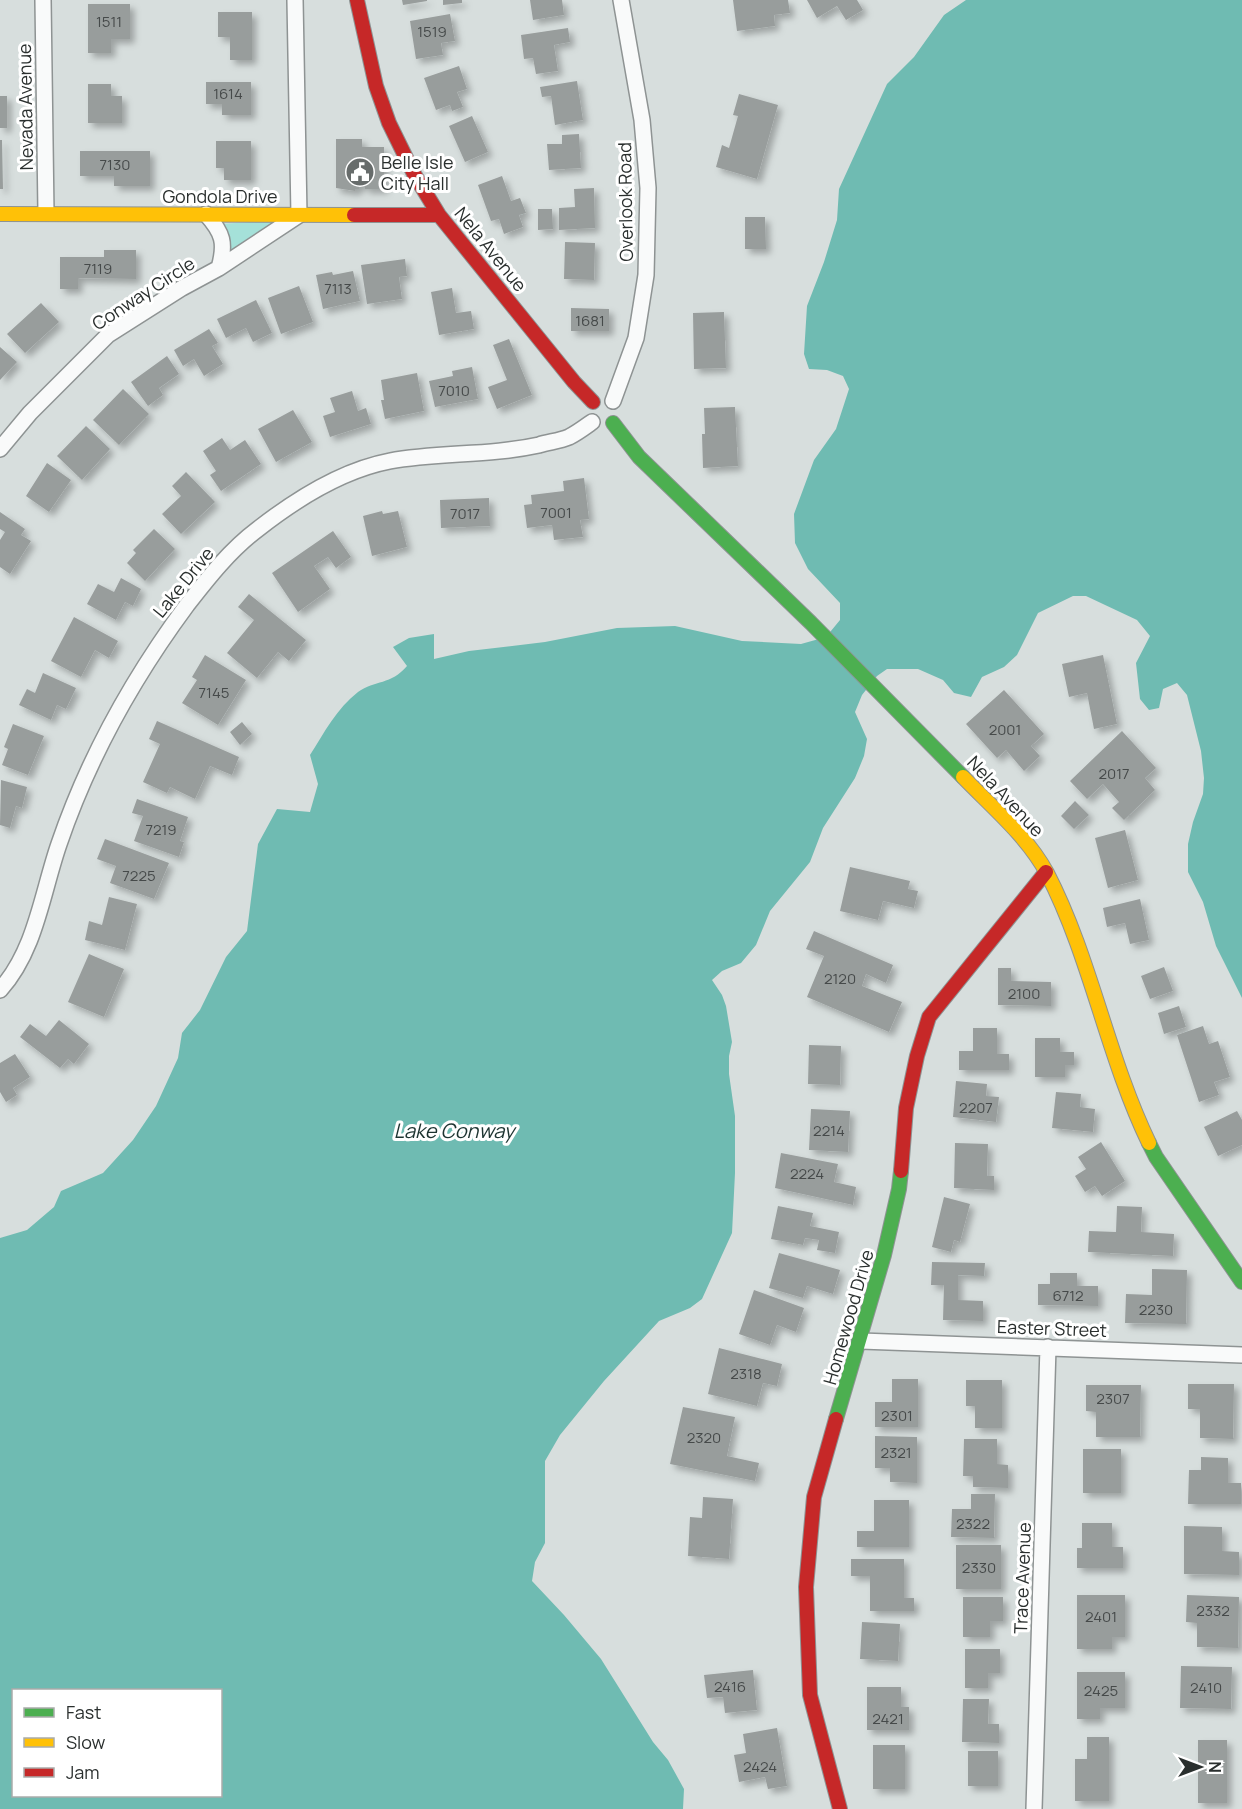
<svg xmlns="http://www.w3.org/2000/svg" width="1242" height="1809" viewBox="0 0 1242 1809" font-family="Manrope,sans-serif">
<style>
.green{fill:#a5e1d9}
.water{fill:#6fbbb2;fill-rule:evenodd}
.building{fill:#989d9c;filter:url(#shadow)}
.lines{fill:none;stroke-linecap:round;stroke-linejoin:round}
.street-casing{stroke:#8e9393;stroke-width:18}
.fast-casing{stroke:#8e9393;stroke-width:16}
.slow-casing{stroke:#8e9393;stroke-width:16}
.jam-casing{stroke:#8e9393;stroke-width:16}
.street{stroke:#f9fafa;stroke-width:15}
.fast{stroke:#4caf50;stroke-width:14}
.slow{stroke:#ffc107;stroke-width:14}
.jam{stroke:#c62828;stroke-width:14}
.labels{text-anchor:middle;dominant-baseline:central;stroke-width:6;stroke-linejoin:round;paint-order:stroke}
.number-label{font-size:15px;fill:#464a4a}
.street-label{font-size:18px;fill:#2a2f2e;stroke:#fff}
.poi-label{font-size:18px;fill:#2a2f2e;stroke:#fff;text-anchor:start}
.water-label{font-size:20px;font-style:italic;fill:#1c3330;stroke:#fff}
</style>
<defs>
<filter id="shadow"><feDropShadow dx="4.5" dy="4.5" stdDeviation="3" flood-color="#0004"/></filter>
</defs>
<rect width="100%" height="100%" fill="#d7dedd"/>
<path class="green" d="M278 220 230 252 229 250 222 224Z"/>
<path class="water" d="M966 0H1242V998L1216 946 1203 902 1188 872V844L1193 822 1203 794 1204 778 1201 751 1187 695 1177 683 1163 689 1159 708 1149 710 1140 699 1136 663 1150 636 1137 620 1086 596H1073L1038 613 1017 655 1004 667 982 677 971 697 954 693 943 680 918 669H887L877 676 862 695 855 712 867 739 864 756 855 778 823 828 810 862 770 911 756 945 741 963 722 971 712 980 722 995 726 1006 732 1042 729 1056V1074L735 1116V1173L732 1233 702 1299 690 1308 659 1321 604 1381 560 1435 545 1461V1543L535 1562 532 1581 564 1615 601 1659 653 1742 668 1760 684 1789 683 1809H0V1238L27 1230 54 1207 61 1191 103 1173 133 1140 156 1106 178 1058 182 1033 200 1010 226 957 247 931 258 844 277 809 310 812 318 784 310 755C324 733 337 708 358 692 375 680 391 685 407 666L393 647 409 638 434 634V659L469 651 545 642 617 628 675 626 742 641 801 644 826 637 840 620V603L808 569 795 543 794 514 814 460 836 429 849 389 843 376 827 370 809 369 804 354 807 306 824 262 837 220 839 189 887 84 914 57 944 15ZM14 1690H220V1796H14Z"/>
<path class="building" d="M402 0H427V1L403 5Z
M443 0H462V3L443 5Z
M530 0H562L564 15 533 20Z
M733 0H788L790 13 774 15 775 26 737 31Z
M807 0H857L863 10 846 20 837 6 817 18Z
M88 4H130V39H111V53H88Z
M218 12H252V60H230V37H218Z
M450 14 455 41 441 43 443 55 416 59 410 21Z
M568 28 570 42 554 45 558 71 536 74 533 58 524 59 521 35Z
M459 66 467 89 457 92 463 107 452 111 450 105 436 110 424 78Z
M577 81 583 120 555 125 551 96 542 97 540 87Z
M206 82H251V115H222V104H206Z
M88 84H111V96H122V123H88Z
M739 94 778 105 757 179 716 167 722 145 729 148 738 116 733 115Z
M0 96H7V128H0Z
M472 116 488 152 465 162 449 126Z
M579 134 581 168 549 170 547 144H562V135Z
M336 139H362V147H384V189H365V185H359V189H355V191L336 188Z
M0 140H2L3 189H0Z
M216 141H251V180H224V168H216Z
M80 151H150V186H114V176H80Z
M502 176 511 201 520 198 526 213 519 215 523 227 504 234 499 219 491 221 478 185Z
M594 188 595 228 559 230V208L575 207 574 189Z
M538 209H552L553 229 538 230Z
M745 217H765L766 249H745Z
M565 242 595 243 594 280 564 279Z
M104 250H136V279L78 278V289H60V257H104Z
M405 259 407 276 399 277 402 299 367 304 361 265Z
M353 271 360 301 323 309 316 275 332 272 333 275Z
M299 286 313 322 281 334 268 298Z
M452 288 456 313 471 311 474 329 439 335 431 292Z
M256 300 272 333 253 342 246 328 226 338 217 319Z
M41 303 59 322 25 353 7 334Z
M571 308 609 309V331H571Z
M724 312 726 368 694 369 693 313Z
M209 329 218 343 212 346 223 364 204 376 194 359 183 366 174 350Z
M509 339 532 395 497 409 488 387 507 380 493 345Z
M0 347 17 362 0 380Z
M167 356 179 374 159 388 163 395 148 406 131 382Z
M472 367 478 399 435 407 429 381 453 376 452 371Z
M417 373 424 411 385 419 381 400H384L381 380Z
M123 389 149 414 119 445 93 420Z
M352 391 358 411 366 408 371 424 330 437 323 416 335 412 330 398Z
M735 407 738 466 703 468 702 434H705L704 408Z
M293 410 312 442 276 462 258 429Z
M86 426 110 449 82 480 57 456Z
M222 438 230 450 245 440 261 464 221 491 210 475 216 471 203 451Z
M47 463 71 480 49 512 26 496Z
M186 472 215 502 181 534 162 514 181 496 172 486Z
M584 478 589 519 580 520 583 537 554 540 552 525 527 528 524 505 532 504 531 495 564 491 563 481Z
M489 498 490 526 441 528 440 500Z
M382 511 383 514 398 511 407 547 372 556 363 516Z
M0 512 25 529 21 535 31 541 10 574 0 567V540L5 532 0 529Z
M154 529 175 549 145 581 127 563 136 553 133 550Z
M333 531 351 557 336 568 328 557 314 566 330 589 298 612 272 573Z
M121 578 141 589 133 606 125 602 116 620 87 604 98 584 114 592Z
M249 594 306 640 289 661 278 652 257 678 227 653 254 620 238 607Z
M74 617 118 641 109 658 95 650 81 677 51 661Z
M205 655 246 680 218 725 182 703 197 680 192 677Z
M1103 655 1117 724 1094 729 1087 693 1069 697 1062 664Z
M43 673 76 688 66 709 57 705 51 720 19 705 27 689 35 693Z
M1004 690 1044 734 1031 746 1040 756 1024 771 1006 750 997 758 966 724Z
M157 721 239 757 232 775 210 766 195 799 170 787 167 793 143 782 160 744 149 739Z
M242 722 252 734 240 745 230 732Z
M13 724 44 736 28 775 2 765 8 749 4 747Z
M1122 731 1156 768 1145 778 1155 790 1124 820 1112 808 1119 802 1103 784 1087 799 1070 781Z
M1 780 27 787 22 808 16 806 10 828 0 825Z
M137 799 188 817 180 841 184 842 179 857 134 841 143 816 132 813Z
M1075 801 1089 815 1074 829 1061 816Z
M1125 830 1138 880 1108 888 1095 838Z
M105 839 169 863 154 899 110 883 116 866 97 859Z
M850 867 910 881 908 889 918 891 914 908 883 901 878 920 840 911Z
M109 897 137 904 125 950 85 940 89 921 102 925Z
M1140 899 1149 940 1130 944 1125 923 1107 927 1103 908Z
M814 931 893 965 886 983 866 974 862 986 902 1002 889 1032 807 997 824 956 806 949Z
M89 954 124 969 104 1017 68 1002Z
M1164 967 1173 991 1150 999 1141 976Z
M998 968H1011V981L1051 982V1006L998 1005Z
M1179 1006 1186 1027 1164 1034 1158 1013Z
M59 1020 89 1044 74 1064 68 1059 60 1068 20 1037 30 1024 46 1036Z
M1203 1026 1209 1044 1218 1041 1230 1077 1214 1082 1219 1095 1199 1102 1177 1035Z
M973 1028H997V1054H1009V1070H959V1051H973Z
M1035 1038H1060V1052H1074V1065H1065V1077H1035Z
M809 1045 841 1046 840 1085 808 1084Z
M15 1054 30 1077 13 1088 17 1095 6 1102 0 1092V1063Z
M956 1081 987 1084 986 1096 999 1097 996 1122 953 1117Z
M1056 1092 1081 1094 1080 1107 1095 1109 1093 1132 1052 1128Z
M811 1109 850 1111 848 1152 809 1150Z
M1237 1111 1242 1120V1145L1218 1156 1204 1127Z
M1101 1142 1125 1181 1102 1196 1095 1186 1085 1192 1075 1176 1086 1169 1078 1157Z
M955 1143 988 1144 987 1176H994V1190L954 1188Z
M781 1153 838 1164 834 1182 856 1187 853 1205 775 1188Z
M944 1197 970 1204 960 1242 954 1240 951 1252 932 1247Z
M778 1206 813 1213 810 1226 839 1232 835 1253 817 1250 819 1240 805 1238 803 1245 771 1239Z
M1117 1206 1142 1207 1141 1232 1174 1234 1173 1256 1088 1252 1089 1231 1116 1232Z
M779 1253 840 1270 833 1294 807 1286 803 1298 769 1288Z
M932 1262 985 1263 984 1276 958 1275V1300L983 1301V1321L943 1320 944 1285H931Z
M1152 1269 1187 1270 1186 1324 1125 1323 1126 1294 1152 1295Z
M1050 1273H1077V1286H1098V1306L1038 1305V1284H1050Z
M754 1290 804 1308 796 1332 777 1325 770 1345 739 1334Z
M719 1348 782 1364 777 1386 763 1383 757 1406 708 1394Z
M892 1379H918V1427H875V1402H892Z
M966 1380H1002V1428H975V1406H966Z
M1188 1384H1234L1233 1439 1200 1438V1409H1188Z
M1086 1385H1141L1140 1437H1096V1412L1086 1411Z
M683 1407 735 1417 727 1456 759 1463 755 1481 670 1464Z
M875 1436 917 1437V1483L890 1482V1468H875Z
M964 1439H997V1464L1008 1465V1488L973 1487V1476H963Z
M1083 1449H1121V1493H1083Z
M1201 1457 1228 1458V1483H1241V1504H1188L1189 1470H1201Z
M971 1494H995L994 1538 951 1537 952 1509H971Z
M703 1497 733 1499 729 1559 688 1556 690 1517 702 1518Z
M874 1500H909V1547H857V1531H874Z
M1082 1523H1112V1547H1123V1568H1077V1548H1082Z
M1184 1526 1222 1527V1551L1239 1552V1575L1184 1574Z
M956 1545H1001V1589H956Z
M851 1559H904V1598H914V1611H870V1576H851Z
M1077 1595H1125V1637H1112V1649H1077Z
M1187 1595 1239 1597 1238 1648 1197 1647V1623L1186 1622Z
M963 1597H1003V1621H990V1637H963Z
M862 1622 900 1624 898 1661 860 1659Z
M965 1649H1000V1673H988V1688H965Z
M1181 1666 1232 1667 1231 1709 1180 1708Z
M753 1670 757 1710 725 1713 723 1697 707 1698 704 1675Z
M1077 1672H1125V1708H1100V1719H1077Z
M867 1687H901V1707H909V1730H867Z
M963 1699H989L988 1724H999V1743L962 1742Z
M777 1728 787 1786 768 1789 765 1777 739 1782 734 1755 746 1753 743 1734Z
M1087 1737H1109V1801H1075V1759H1087Z
M1198 1740H1227V1803H1198Z
M873 1745H905V1789H873Z
M968 1751H998V1786H968Z"/>
<g class="lines">
<g class="street-casing">
<path id="street" d="M43 0 46 213
M206 214C223 233 226 243 219 268
M613 401 636 338 646 275 648 188 642 120 621 0
M0 449 30 413 108 335 182 288 219 268 299 215 295 0
M0 990C36 950 42 893 59 844 88 759 133 678 187 605 208 578 230 550 258 529 295 500 343 470 390 461 439 452 489 456 539 445 548 442 560 441 569 437 577 433 585 427 592 422
M861 1341 1242 1355
M1034 1809 1048 1347"/>
</g>
<g class="fast-casing">
<path id="fast" d="M613 423 639 457 811 623 963 777
M1149 1143 1156 1157 1242 1282
M836 1419 884 1255 899 1189 901 1171"/>
</g>
<g class="slow-casing">
<path id="slow" d="M0 214 354 215
M963 777C992 807 1027 836 1047 873 1091 958 1107 1056 1149 1143"/>
</g>
<g class="jam-casing">
<path id="jam" d="M357 0 376 86 389 123 414 174 439 215 574 382 593 402
M354 215H439
M901 1171 906 1108 917 1056 929 1017 1046 872
M836 1419 814 1497 806 1587 810 1695 840 1809"/>
</g>
<use href="#street" class="street"/>
<use href="#fast" class="fast"/>
<use href="#slow" class="slow"/>
<use href="#jam" class="jam"/>
</g>
<defs>
<g id="civic-disc" transform="scale(1.5)"><circle r="9.5" fill="#676c6b" stroke="#fff"/><path d="M-.6-6.5H3V-4.5H.6V-3L4-1V1h2V6H-6V1h2V-1L-.6-3ZM-1.2 2.5V6h2.4V2.5Z" fill="#fff"/></g>
</defs>
<g fill-rule="evenodd">
<use href="#civic-disc" x="360" y="172"/>
</g>
<g class="labels">
<g class="number-label">
<text x="109" y="21">1511</text>
<text x="432" y="31">1519</text>
<text x="228" y="93">1614</text>
<text x="115" y="164">7130</text>
<text x="98" y="268">7119</text>
<text x="338" y="288">7113</text>
<text x="590" y="320">1681</text>
<text x="454" y="390">7010</text>
<text x="556" y="512">7001</text>
<text x="465" y="513">7017</text>
<text x="214" y="692">7145</text>
<text x="1005" y="729">2001</text>
<text x="1114" y="773">2017</text>
<text x="161" y="829">7219</text>
<text x="139" y="875">7225</text>
<text x="840" y="978">2120</text>
<text x="1024" y="993">2100</text>
<text x="976" y="1107">2207</text>
<text x="829" y="1130">2214</text>
<text x="807" y="1173">2224</text>
<text x="1068" y="1295">6712</text>
<text x="1156" y="1309">2230</text>
<text x="746" y="1373">2318</text>
<text x="1113" y="1398">2307</text>
<text x="897" y="1415">2301</text>
<text x="704" y="1437">2320</text>
<text x="896" y="1452">2321</text>
<text x="973" y="1523">2322</text>
<text x="979" y="1567">2330</text>
<text x="1213" y="1610">2332</text>
<text x="1101" y="1616">2401</text>
<text x="730" y="1686">2416</text>
<text x="1206" y="1687">2410</text>
<text x="1101" y="1690">2425</text>
<text x="888" y="1718">2421</text>
<text x="760" y="1766">2424</text>
</g>
<g class="street-label">
<text transform="translate(25 107) rotate(-91)">Nevada Avenue</text>
<text x="220" y="196">Gondola Drive</text>
<text transform="translate(625 202) rotate(-91)">Overlook Road</text>
<text transform="translate(491 249) rotate(51)">Nela Avenue</text>
<text transform="translate(143 293) rotate(-33)">Conway Circle</text>
<text transform="translate(183 582) rotate(-51)">Lake Drive</text>
<text transform="translate(1006 796) rotate(47)">Nela Avenue</text>
<text transform="translate(848 1317) rotate(-74)">Homewood Drive</text>
<text transform="translate(1052 1328) rotate(2)">Easter Street</text>
<text transform="translate(1022 1578) rotate(-88)">Trace Avenue</text>
</g>
<g class="poi-label">
<text x="381" y="162">Belle Isle<tspan x="381" dy="21">City Hall</tspan></text>
</g>
<g class="water-label">
<text x="454" y="1130">Lake Conway</text>
</g>
</g>
<rect x="12" y="1689" width="210" height="108" fill="#ffffff" stroke="#aaacab" stroke-width="1.5"/>
<rect x="24" y="1708" width="30" height="9" fill="#4caf50" stroke="#aaacab" stroke-width="1.5"/>
<text x="66" y="1719" font-size="18" fill="#2a2f2e">Fast</text>
<rect x="24" y="1738" width="30" height="9" fill="#ffc107" stroke="#aaacab" stroke-width="1.5"/>
<text x="66" y="1749" font-size="18" fill="#2a2f2e">Slow</text>
<rect x="24" y="1768" width="30" height="9" fill="#c62828" stroke="#aaacab" stroke-width="1.5"/>
<text x="66" y="1779" font-size="18" fill="#2a2f2e">Jam</text>
<g transform="translate(1200 1767) rotate(90)" stroke="#ffffff" stroke-width="4.5" paint-order="stroke">
<path d="M0-4.5L10 22L0 15L-10 22Z" fill="#2a2f2e"/>
<text y="-9" font-size="16" font-weight="bold" text-anchor="middle" fill="#2a2f2e">N</text>
</g>
</svg>
